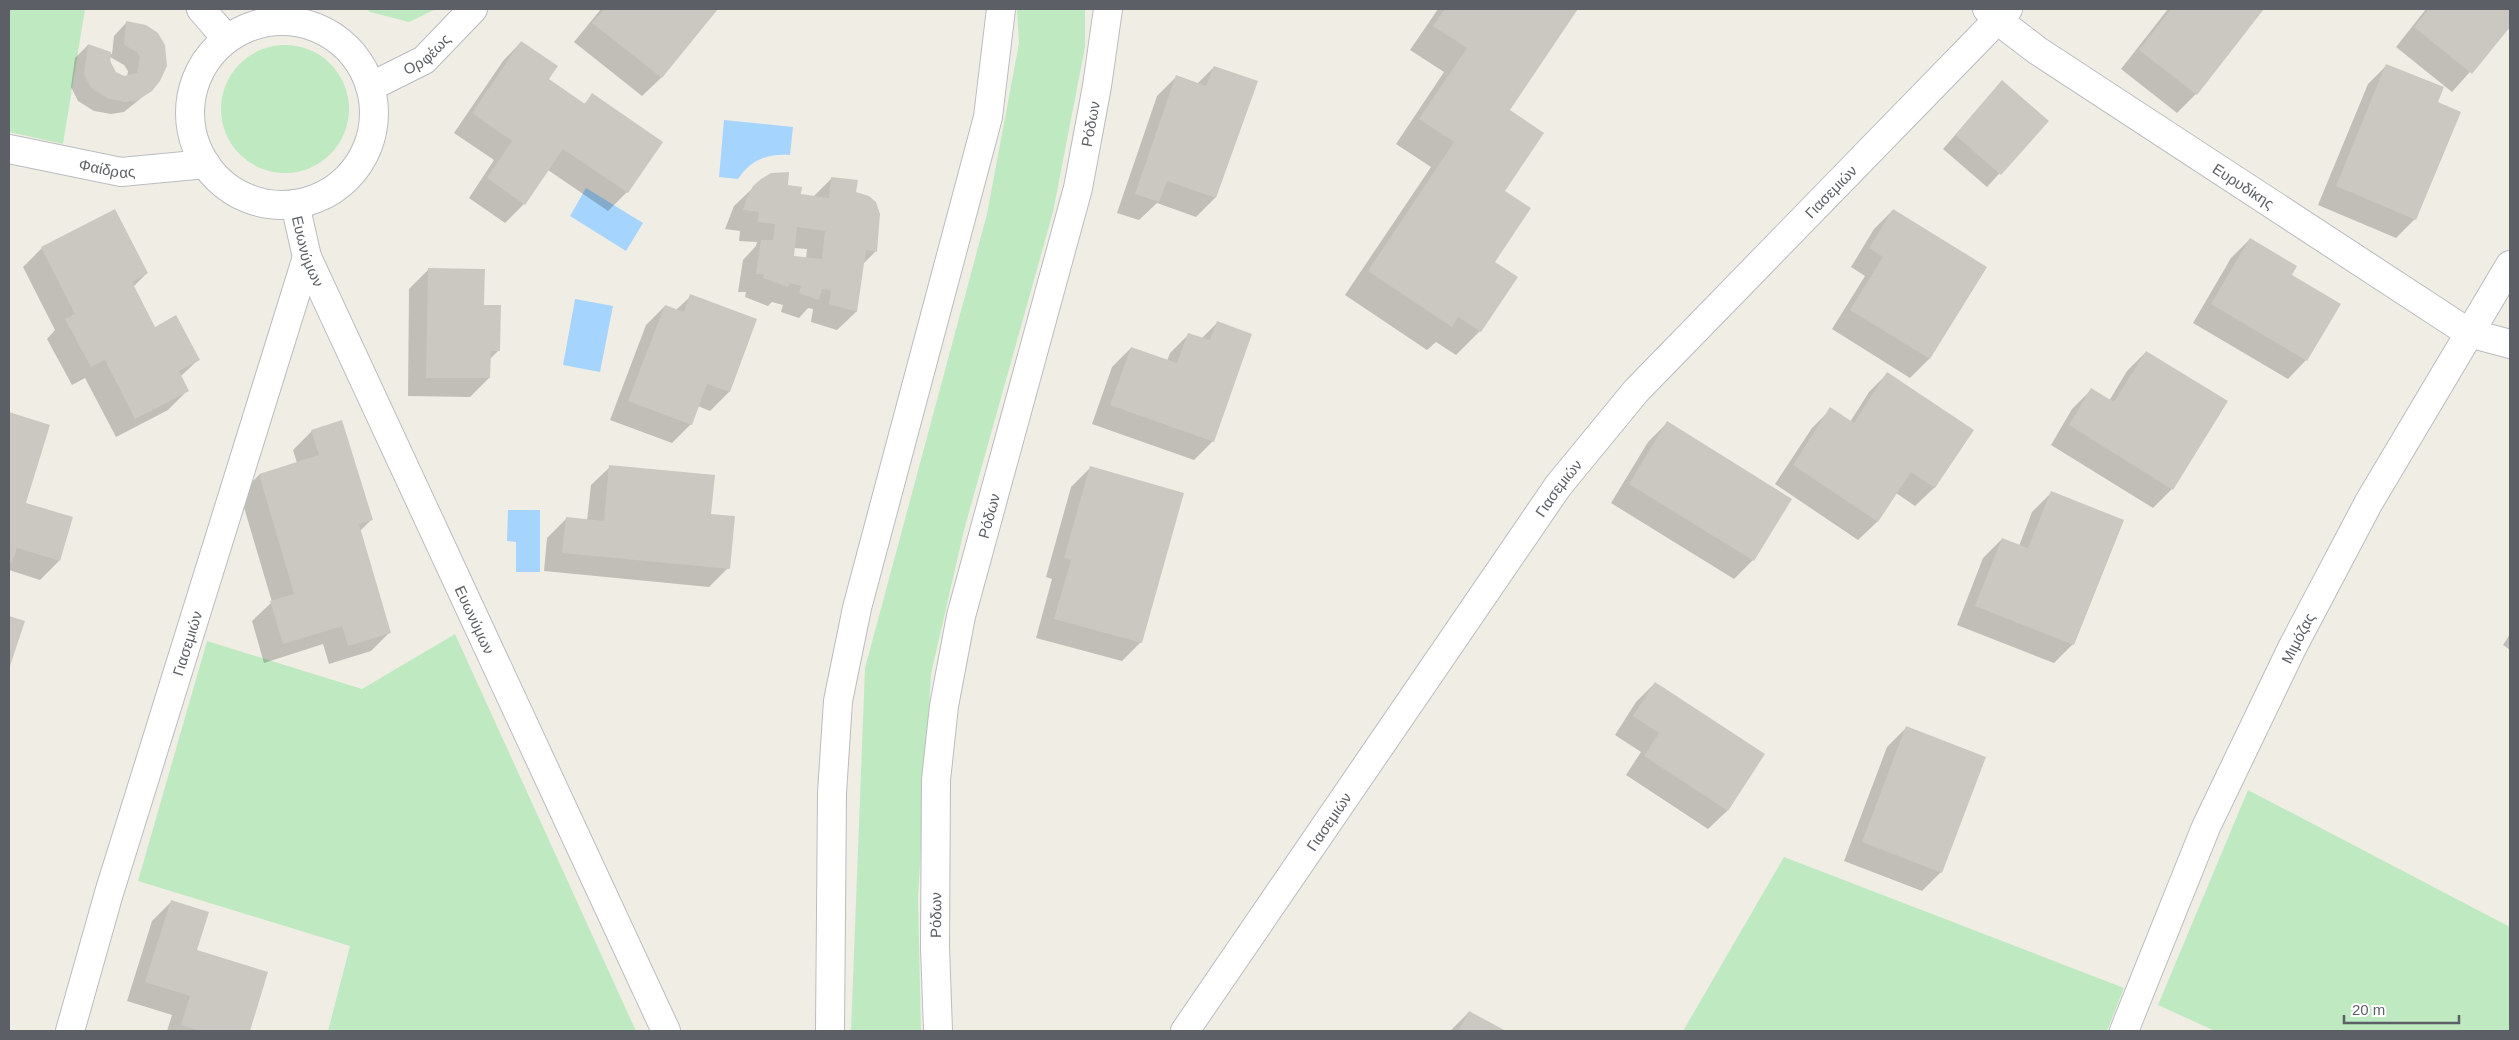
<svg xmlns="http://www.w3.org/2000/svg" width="2519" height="1040" viewBox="0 0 2519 1040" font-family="Arial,sans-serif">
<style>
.green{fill:#bfe9c0}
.water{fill:#a5d5ff}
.shadow{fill:#0003;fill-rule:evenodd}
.building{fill:#cbc8c1;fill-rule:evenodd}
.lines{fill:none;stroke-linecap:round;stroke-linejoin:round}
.minor-casing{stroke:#b9bcc1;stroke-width:30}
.minor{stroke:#fff;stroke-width:28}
.labels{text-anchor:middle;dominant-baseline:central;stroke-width:4.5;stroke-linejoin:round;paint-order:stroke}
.street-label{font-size:15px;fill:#5c6066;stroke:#fff}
</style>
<rect width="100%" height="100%" fill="#f0eee4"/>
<path class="green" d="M9 9H85L63 144 9 132Z
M367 9H436L409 22 370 12Z
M1017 9H1085V47L1053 212 964 530 931 674 918 898 921 1031H851L865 668 987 214 1019 43Z
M221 109a64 64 0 1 1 128 0a64 64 0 1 1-128 0Z
M455 634 636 1031H328L350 946 138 881 207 641 362 689Z
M2248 790 2510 927V1031H2215L2158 1005Z
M1784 857 2124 988 2107 1031H1683Z"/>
<path class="water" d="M724 120 793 127 790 155C768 153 750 160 738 179L719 177Z
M586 188 643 223 626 251 570 216Z
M575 299 613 306 600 372 563 365Z
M508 510H540V572H516V542L507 541Z"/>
<path class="shadow" d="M601 9H716L661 78 642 96 574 42Z
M1438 9H1576L1508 111 1503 191 1494 262 1480 331 1456 355 1436 342 1427 350 1345 295 1431 167 1396 144 1444 72 1410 50Z
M2168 9H2262L2196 94 2177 113 2121 69Z
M2426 9H2510V27L2452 92 2396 47Z
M126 23 145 26 151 90 124 112 111 114 94 111 78 101 71 87 75 58 88 45 112 54 114 36ZM110 57 124 65 128 71 127 77 115 73 111 66Z
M521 42 548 80 584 104 593 95 661 142 627 192 608 211 548 170 524 204 505 223 469 198 494 160 454 133 503 61Z
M2387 65 2415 219 2396 238 2318 205 2368 84Z
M1214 67 1215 198 1196 217 1157 203 1139 220 1117 213 1157 96 1176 77 1197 84Z
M1990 95 2047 121 1987 187 1943 149Z
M831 179 855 193 875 252 863 264 856 312 837 330 811 322 813 309 808 308 799 318 781 312 783 305 772 302 768 306 745 297 746 292H738L743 260 756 246 757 242 739 241 740 231 725 229 734 206 754 187 786 186 799 196 813 197ZM793 248 807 249 806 259 792 257Z
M1893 210 1986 268 1929 359 1910 378 1832 329 1865 276 1851 267 1874 229Z
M2250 239 2290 275 2306 360 2288 379 2193 323 2231 258Z
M42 248 147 273 133 287 155 329 198 360 180 377 187 391 168 410 116 437 85 378 72 385 47 339 55 330 23 267Z
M428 270 483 306 499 350 489 360V378L470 397 408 396 409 289Z
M691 296 756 320 729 392 710 411 698 406 691 424 672 443 610 420 646 325 665 306 676 310Z
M1217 323 1213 441 1194 460 1092 424 1112 367 1131 348 1167 361 1170 353 1189 334 1201 339Z
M2146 352 2226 402 2172 489 2153 508 2051 445 2072 409 2091 390 2109 401 2127 371Z
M1888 373 1972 431 1934 488 1915 506 1896 493 1877 522 1858 540 1775 484 1812 428 1831 409 1850 422 1869 392Z
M9 414 48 425 25 504 59 561 40 580 9 570Z
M1667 423 1753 560 1734 579 1611 503 1648 442Z
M312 431 371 520 360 531 390 632 371 651 329 664 323 644 264 663 252 621 272 602 240 494 259 475 297 463 293 450Z
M610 467 710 515 728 568 709 587 544 571 547 538 566 519 587 521 591 485Z
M1090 468 1141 642 1122 661 1036 638 1052 579 1046 577 1071 487Z
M2051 493 2073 644 2054 663 1957 625 1983 558 2002 539 2019 546 2032 512Z
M2510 634V650L2503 645Z
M1655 683 1764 754 1727 811 1708 829 1626 775 1641 752 1615 735 1636 702Z
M1906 728 1941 872 1922 891 1844 861 1887 747Z
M171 902 196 950 267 973 248 1031H167L172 1015 127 1001 152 921Z
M1469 1012 1504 1031H1450Z"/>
<path class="building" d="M604 9H718L662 78 592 23Z
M1445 9H1578L1510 110 1544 133 1505 191 1531 208 1495 262 1518 277 1481 332 1458 317 1452 327 1368 271 1454 142 1419 119 1467 48 1433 26Z
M2171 9H2264L2197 95 2139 50Z
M2429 9H2510V27L2472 74 2414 27Z
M126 21 146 25 158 33 165 45 167 66 160 81 152 91 138 100 125 102 107 98 91 88 84 74 88 44 111 52 110 61 116 72 124 76 137 73 140 57 137 52 124 45Z
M521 41 558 66 549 79 585 104 592 93 663 142 628 193 563 149 525 205 487 178 512 141 472 113Z
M2386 64 2444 87 2438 102 2461 112 2416 220 2336 186Z
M1214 66 1258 81 1216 198 1167 181 1159 202 1135 194 1176 75 1206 86Z
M2002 80 2049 121 2001 175 1955 135Z
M789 172 788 185 802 187 801 194 829 198 831 177 858 180 856 192 869 196 876 202 880 214 877 252 866 250 857 312 829 304 831 290 822 289 819 300 799 293 801 286 790 283 788 287 763 278 764 274H756L761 240H773L775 224 757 222 759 212 743 210 746 200 753 186 761 179 771 173ZM797 227 825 231 822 259 794 256Z
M115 209 148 273 132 282 155 327 176 315 200 360 179 371 189 391 135 419 105 360 91 367 65 319 75 314 41 247Z
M1893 209 1987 267 1930 359 1850 310 1883 257 1869 248Z
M2250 238 2297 266 2292 275 2341 304 2307 361 2211 304Z
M428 268 485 269 484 305H501L500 351H491L490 378H426Z
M690 294 757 319 730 392 707 384 692 425 628 401 665 305 684 312Z
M1217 321 1252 334 1214 442 1110 405 1131 347 1177 363 1188 333 1210 340Z
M2146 351 2228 401 2173 490 2069 425 2091 388 2114 402Z
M1887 372 1974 430 1935 488 1911 472 1878 522 1793 465 1830 407 1854 423Z
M9 412 50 425 26 503 73 517 60 561 17 548 12 563 9 562Z
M342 420 373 520 359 524 391 633 348 646 342 626 283 644 270 601 294 594 259 474 319 455 311 430Z
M1667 421 1792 499 1754 561 1629 484Z
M609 465 715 475 711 514 735 516 730 569 562 553 566 517 604 521Z
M1090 466 1184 493 1142 643 1054 619 1071 560 1064 558Z
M2051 491 2124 520 2074 645 1975 606 2002 538 2028 548Z
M9 616 25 621 9 669Z
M1655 682 1765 754 1728 811 1644 756 1659 733 1633 716Z
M1906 726 1986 757 1942 873 1862 842Z
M171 900 209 912 197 950 268 972 250 1031H200L181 1025 190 996 145 982Z
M1469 1011 1506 1031H1458Z"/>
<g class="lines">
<g class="minor-casing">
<g id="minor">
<path d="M201 9 227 39"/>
<path id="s1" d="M1987 9 1996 19 2038 51 2469 333 2510 344"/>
<circle cx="282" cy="113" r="92"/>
<path id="s2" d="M370 87 424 60 473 9"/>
<path id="s3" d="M9 149 121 172 206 164"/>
<path id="s4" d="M295 204 307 257 666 1031"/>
<path id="s5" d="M70 1031 109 893 307 257"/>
<path d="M830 1031 832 793 838 701 857 608 988 117 1001 9"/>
<path id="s6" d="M938 1031 935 947 936 780 944 706 961 616 1078 188 1097 86 1108 9"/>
<path id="s7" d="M1185 1031 1558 486 1636 391 2008 9"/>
<path id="s8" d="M2124 1031 2206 827 2292 648 2369 502 2510 265"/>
</g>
</g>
<use href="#minor" class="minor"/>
</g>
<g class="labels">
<g class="street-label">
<text stroke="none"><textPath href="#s2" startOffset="66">Ορφέως</textPath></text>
<text stroke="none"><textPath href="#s6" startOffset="926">Ρόδων</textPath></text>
<text stroke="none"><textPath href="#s3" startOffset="100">Φαίδρας</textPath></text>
<text stroke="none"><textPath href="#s1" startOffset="312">Ευρυδίκης</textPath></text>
<text stroke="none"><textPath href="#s7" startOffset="1062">Γιασεμιών</textPath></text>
<text stroke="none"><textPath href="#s4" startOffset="49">Ευωνύμων</textPath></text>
<text stroke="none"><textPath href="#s7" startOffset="659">Γιασεμιών</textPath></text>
<text stroke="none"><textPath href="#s6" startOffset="521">Ρόδων</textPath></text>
<text stroke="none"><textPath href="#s4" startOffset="454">Ευωνύμων</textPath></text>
<text stroke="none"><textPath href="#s8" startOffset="430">Μιμόζας</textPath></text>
<text stroke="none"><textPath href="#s5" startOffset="405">Γιασεμιών</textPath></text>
<text stroke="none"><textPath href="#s7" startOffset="254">Γιασεμιών</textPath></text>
<text stroke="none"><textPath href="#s6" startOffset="116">Ρόδων</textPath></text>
</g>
</g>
<rect width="2519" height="1040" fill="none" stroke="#5c6066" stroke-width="20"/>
<path d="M2344 1015v8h115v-8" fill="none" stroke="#5c6066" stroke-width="2.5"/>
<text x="2352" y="1015" font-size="15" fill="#5c6066" stroke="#ffffff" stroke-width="4" paint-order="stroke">20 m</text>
</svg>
